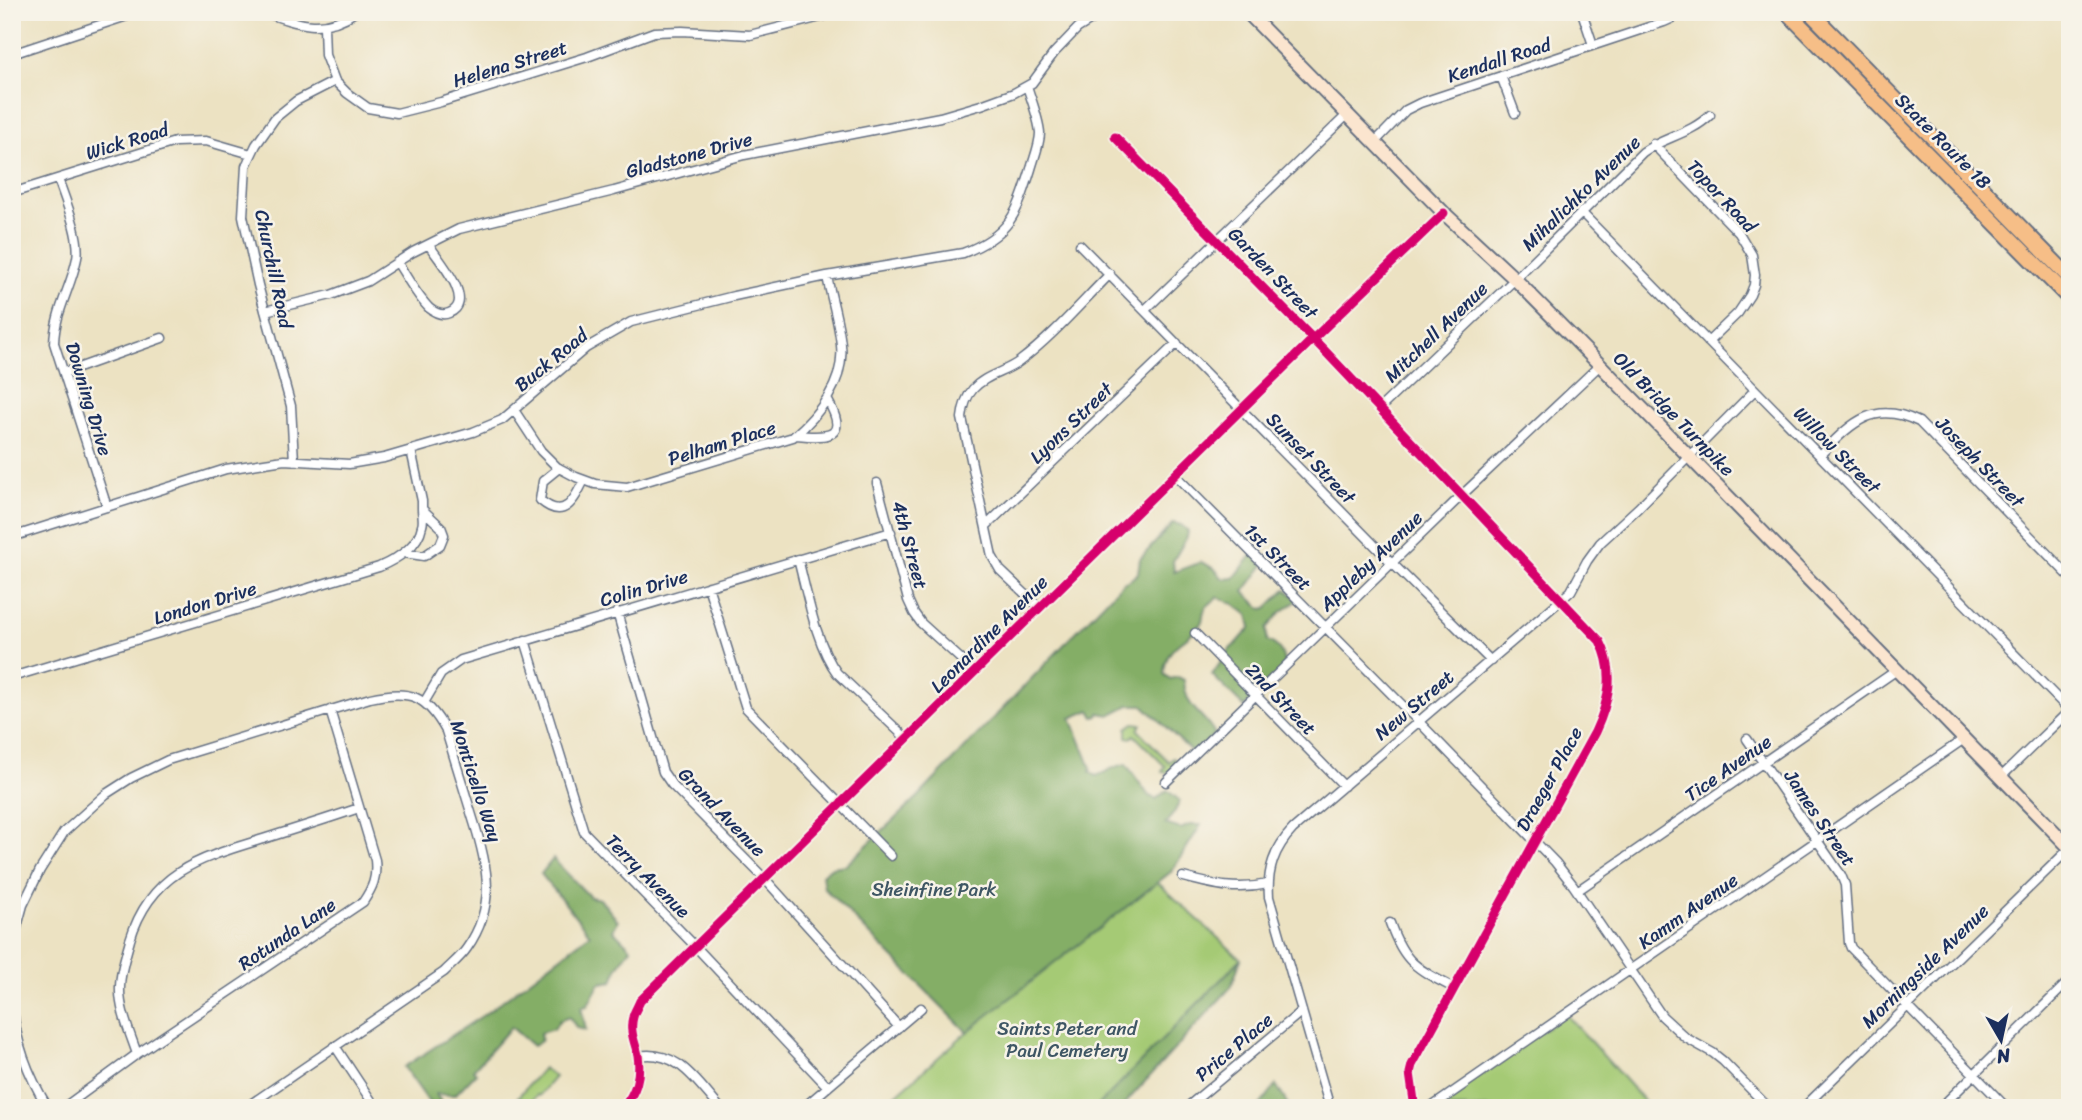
<svg xmlns="http://www.w3.org/2000/svg" width="2082" height="1120" viewBox="0 0 2082 1120" font-family="Sriracha,sans-serif">
<style>
.green{fill:#a5ca75;stroke:#607c6a;stroke-width:2}
.forest{fill:#84ae66;stroke:#506e62;stroke-width:2}
.lines{fill:none;stroke-linecap:round;stroke-linejoin:round}
.street-casing{stroke:#646e81;stroke-width:11}
.secondary-casing{stroke:#646e81;stroke-width:16}
.highway-casing{stroke:#646e81;stroke-width:18}
.street{stroke:#fff;stroke-width:8}
.secondary{stroke:#fbe5cf;stroke-width:12}
.highway{stroke:#f6be87;stroke-width:14}
.cycleway-casing{stroke:#f7f3e8;stroke-width:13}
.cycleway{stroke:#d6006c;stroke-width:9}
.labels{text-anchor:middle;dominant-baseline:central;stroke-width:5;stroke-linejoin:round;paint-order:stroke}
.street-label{font-size:19px;fill:#1b2f5e;stroke:#f7f3e8}
.park-label{font-size:19px;fill:#3e5664;stroke:#f7f3e8}
</style>
<rect width="100%" height="100%" fill="#f7f3e8"/>
<filter id="ink" filterUnits="userSpaceOnUse"><feTurbulence type="fractalNoise" baseFrequency=".0143" numOctaves="2"/><feDisplacementMap in="SourceGraphic" scale="14" xChannelSelector="R" yChannelSelector="G"/><feConvolveMatrix kernelMatrix="1 2 1 2 8 2 1 2 1" color-interpolation-filters="sRGB"/></filter>
<filter id="wash" filterUnits="userSpaceOnUse"><feTurbulence type="fractalNoise" baseFrequency=".00686" numOctaves="4" result="noise"/><feDisplacementMap in="SourceGraphic" scale="28" xChannelSelector="R" yChannelSelector="G"/><feGaussianBlur stdDeviation="1.57" result="paint"/><feColorMatrix in="noise" values="0 0 0 0 0 0 0 0 0 0 0 0 0 0 0 0 0 1.4 0 .05"/><feComposite in="paint" operator="in"/></filter>
<g filter="url(#wash)">
<rect width="100%" height="100%" fill="#ece2c2"/>
<path class="green" d="M1134 723 1141 724 1138 730 1169 762 1173 758 1175 759 1176 765 1167 773 1162 772 1165 766 1134 735 1131 738 1127 737V728Z
M1157 882 1241 959 1096 1108H881L967 1032Z
M1566 1014 1644 1101 1646 1108H1440L1437 1103Z
M543 1068 555 1077 539 1096 537 1095 532 1101 534 1103 530 1107 518 1097Z"/>
<path class="forest" d="M1173 523 1181 525 1188 531 1187 537 1173 561 1174 572 1201 562 1214 568 1223 579 1234 578 1253 554 1264 565 1244 592 1262 609 1267 608 1286 589 1298 600 1280 613 1267 628V641C1281 646 1283 654 1285 667L1244 707 1212 675 1230 649 1238 642 1251 627 1248 615 1234 604 1218 597C1214 601 1207 605 1205 609 1202 614 1204 620 1200 625 1184 644 1165 645 1164 674L1170 679 1178 677 1184 680C1186 712 1202 710 1215 734L1194 754 1143 705H1129L1110 715 1099 713 1098 716 1094 717 1090 710 1071 718 1091 768 1090 772 1096 776C1107 772 1114 766 1126 764L1149 796 1156 799 1167 790 1180 801 1174 813 1165 824 1181 829 1189 825H1201L1172 871 967 1032 824 888 822 875 832 867 846 865 918 797 1123 583 1130 580 1138 573 1140 559Z
M553 859 590 897 600 899 618 921 613 930 631 948 618 967 613 981 600 983 587 1006 581 1007 586 1030 577 1028 569 1017 559 1021 554 1029 540 1033 541 1041 533 1046 511 1027 473 1070 476 1073 455 1095 436 1094 445 1108H433L404 1067 485 1014 590 934 541 874Z
M1241 959 1231 987 1121 1108H1096Z
M1276 1085 1290 1108H1258Z"/>
</g>
<g filter="url(#ink)">
<g class="lines">
<g class="street-casing">
<path id="street" d="M264 12C297 24 324 34 355 12
M1582 12 1593 45
M324 26 325 55 335 81 347 93 368 108 397 113 441 102 587 57 654 32 682 31 750 35 840 12
M12 54 139 12
M1501 76 1515 113
M1115 137 1324 350 1600 641C1616 672 1609 702 1595 732L1412 1065 1410 1073 1415 1108
M1375 142 1406 110 1420 103 1664 22 1686 12
M1653 144 1739 233 1752 255 1755 275 1754 285 1750 295 1738 313 1708 342
M58 179C65 199 81 238 77 258 71 288 55 311 54 343L107 507
M12 193 175 142 206 141 251 154
M1581 212 2070 711
M1080 245 1392 563 1491 661
M397 262C407 277 416 295 429 308 434 312 442 316 449 313 477 302 438 259 429 245
M1145 310 1347 115
M265 311 331 295 368 281 413 252 459 229 614 191 744 155 940 117 981 105 1014 93 1032 83 1054 53 1078 28 1104 12
M64 373 162 338
M1380 408 1515 279 1643 152C1664 137 1691 134 1710 115
M514 410 541 451 557 467 576 477 595 484 627 487 793 437C819 415 845 382 841 345 839 322 831 298 827 276
M796 435C830 438 849 438 827 399
M1820 455C1851 424 1873 399 1919 422L2070 577
M294 461 291 406 258 285 243 216 246 166 256 145 275 118 296 101 335 81
M559 468 543 481 540 500C564 521 574 501 584 480
M1175 475 1423 726 1555 862 1573 885 1662 1016 1686 1038 1713 1053 1723 1061 1769 1108
M877 483 908 600 914 613 921 623 975 672
M986 526 1177 343
M12 537 226 469 284 460 349 464 384 458 473 432 502 420 586 348 631 322 734 296 827 276 963 253C1010 235 1017 214 1031 169 1034 158 1040 144 1040 133 1039 119 1031 99 1027 86
M404 553 424 556 440 545 444 535 441 527 422 509V501L411 450
M798 559C807 593 816 645 837 673L907 739
M708 586 746 708 891 856
M1040 608 1000 570 992 556 962 418C963 408 966 397 973 389 985 375 1006 372 1020 361 1053 336 1081 303 1110 274
M617 612 663 772 672 785 765 879 899 1027
M1195 633 1344 786
M525 640 584 832 695 946 828 1087
M12 677 379 567C397 559 418 547 422 526 424 521 422 514 422 509
M425 701 441 674 461 660 891 532
M1747 739 1841 875 1845 885 1849 943 1851 948 2007 1108
M2001 777 2070 710
M1166 782 1462 495 1600 365
M1183 877C1214 885 1236 891 1268 884
M1577 891 1897 670
M1390 923C1404 963 1417 969 1454 988
M12 945 23 905 40 870 64 832 106 794 131 778 168 760 370 698C410 689 426 695 446 731 455 761 464 790 473 819 488 866 497 905 467 948 461 957 452 964 444 972L245 1108
M12 1003C16 1043 27 1073 48 1108
M335 1046 376 1108
M137 1054C130 1033 119 1009 120 987 120 971 126 955 130 940 151 871 201 858 263 839 295 829 327 819 359 808
M638 1056C678 1049 696 1081 720 1108
M63 1108 137 1054 363 902C373 887 377 878 375 860L330 710
M623 1108C636 1092 641 1076 638 1055 635 1042 629 1031 633 1017 634 1012 638 1006 640 1001L1313 339 1444 213
M803 1108 921 1008
M1186 1108 1302 1011
M1330 1108 1269 897C1267 870 1274 849 1293 829L1561 600 1571 591 1587 561 1600 543 1638 508 1755 390
M1430 1108 1964 739
M1803 1108 2070 848
M1940 1108 2070 980"/>
</g>
<g class="secondary-casing">
<path id="secondary" d="M1247 12 1444 213 1515 279 1600 365 2070 848"/>
</g>
<g class="highway-casing">
<path id="highway" d="M1787 12 2070 299
M1810 12 2070 278"/>
</g>
<use href="#street" class="street"/>
<use href="#secondary" class="secondary"/>
<use href="#highway" class="highway"/>
<g class="cycleway-casing">
<path id="cycleway" d="M1115 137 1324 350 1600 641C1616 672 1609 702 1595 732L1412 1065 1410 1073 1415 1108
M623 1108C636 1092 641 1076 638 1055 635 1042 629 1031 633 1017 634 1012 638 1006 640 1001L1313 339 1444 213"/>
</g>
<use href="#cycleway" class="cycleway"/>
</g>
</g>
<g class="labels">
<g class="street-label">
<text transform="translate(1499 60) rotate(-18)">Kendall Road</text>
<text transform="translate(510 64) rotate(-17)">Helena Street</text>
<text transform="translate(127 141) rotate(-17)">Wick Road</text>
<text transform="translate(1943 141) rotate(45)">State Route 18</text>
<text transform="translate(689 155) rotate(-15)">Gladstone Drive</text>
<text transform="translate(1581 193) rotate(-44)">Mihalichko Avenue</text>
<text transform="translate(1722 196) rotate(47)">Topor Road</text>
<text transform="translate(274 269) rotate(78)">Churchill Road</text>
<text transform="translate(1273 273) rotate(46)">Garden Street</text>
<text transform="translate(1436 332) rotate(-44)">Mitchell Avenue</text>
<text transform="translate(551 360) rotate(-39)">Buck Road</text>
<text transform="translate(89 399) rotate(73)">Downing Drive</text>
<text transform="translate(1674 414) rotate(46)">Old Bridge Turnpike</text>
<text transform="translate(1071 423) rotate(-44)">Lyons Street</text>
<text transform="translate(722 443) rotate(-17)">Pelham Place</text>
<text transform="translate(1837 450) rotate(45)">Willow Street</text>
<text transform="translate(1311 458) rotate(46)">Sunset Street</text>
<text transform="translate(1980 462) rotate(46)">Joseph Street</text>
<text transform="translate(910 545) rotate(75)">4th Street</text>
<text transform="translate(1278 557) rotate(45)">1st Street</text>
<text transform="translate(1371 561) rotate(-44)">Appleby Avenue</text>
<text transform="translate(644 588) rotate(-16)">Colin Drive</text>
<text transform="translate(205 603) rotate(-17)">London Drive</text>
<text transform="translate(989 634) rotate(-45)">Leonardine Avenue</text>
<text transform="translate(1281 699) rotate(46)">2nd Street</text>
<text transform="translate(1414 705) rotate(-40)">New Street</text>
<text transform="translate(1728 768) rotate(-35)">Tice Avenue</text>
<text transform="translate(1549 779) rotate(-61)">Draeger Place</text>
<text transform="translate(476 781) rotate(72)">Monticello Way</text>
<text transform="translate(722 812) rotate(46)">Grand Avenue</text>
<text transform="translate(1820 818) rotate(56)">James Street</text>
<text transform="translate(648 876) rotate(45)">Terry Avenue</text>
<text transform="translate(1688 911) rotate(-35)">Kamm Avenue</text>
<text transform="translate(287 934) rotate(-34)">Rotunda Lane</text>
<text transform="translate(1925 966) rotate(-44)">Morningside Avenue</text>
<text transform="translate(1234 1047) rotate(-40)">Price Place</text>
</g>
<g class="park-label">
<text x="934" y="889">Sheinfine Park</text>
<text x="1067" y="1028">Saints Peter and<tspan x="1067" dy="22">Paul Cemetery</tspan></text>
</g>
</g>
<rect width="2082" height="1120" fill="none" stroke="#f7f3e8" stroke-width="42"/>
<g transform="translate(2001 1040) rotate(171)" stroke="#f7f3e8" stroke-width="5" paint-order="stroke">
<path d="M0-5L12 26L0 18L-12 26Z" fill="#1b2f5e"/>
<text y="-10" font-size="19" font-weight="bold" text-anchor="middle" fill="#1b2f5e">N</text>
</g>
</svg>
